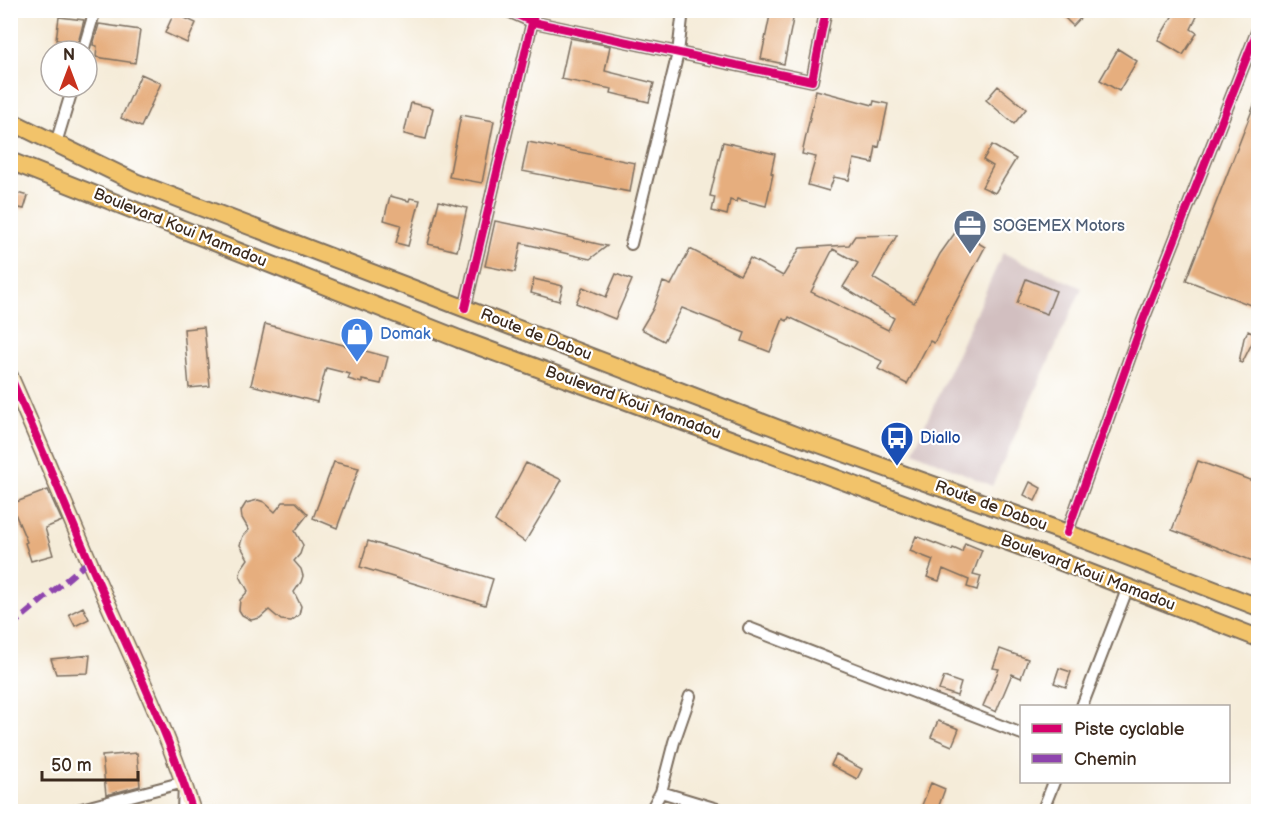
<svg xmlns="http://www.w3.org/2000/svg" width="1269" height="822" viewBox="0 0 1269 822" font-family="'Balsamiq Sans',sans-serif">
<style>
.industrial{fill:#d2bfc0}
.building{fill:#e6ae7e;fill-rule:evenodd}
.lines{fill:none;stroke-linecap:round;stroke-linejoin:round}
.street-casing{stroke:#7c6e5f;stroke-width:14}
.secondary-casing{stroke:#7c6e5f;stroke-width:18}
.primary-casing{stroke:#7c6e5f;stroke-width:20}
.street{stroke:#fff;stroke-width:10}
.secondary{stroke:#fae7c3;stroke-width:15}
.primary{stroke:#f2c36a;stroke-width:16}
.quiet{stroke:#8e44ad;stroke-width:6;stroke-dasharray:12 6;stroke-linecap:butt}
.cycleway-casing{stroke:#fff;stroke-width:11}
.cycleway{stroke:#d6006c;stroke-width:8}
.labels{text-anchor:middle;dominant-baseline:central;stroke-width:4.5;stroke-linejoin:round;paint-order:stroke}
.service-label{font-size:16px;fill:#4e5e75;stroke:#fff;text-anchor:start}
.street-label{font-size:16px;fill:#3b2a1e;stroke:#fff}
.shop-label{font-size:16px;fill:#366cbe;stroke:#fff;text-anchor:start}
.transit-label{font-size:16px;fill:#164399;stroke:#fff;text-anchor:start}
</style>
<rect width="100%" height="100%" fill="#fff"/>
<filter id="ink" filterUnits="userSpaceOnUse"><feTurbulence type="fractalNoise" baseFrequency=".0167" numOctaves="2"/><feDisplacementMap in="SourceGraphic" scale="12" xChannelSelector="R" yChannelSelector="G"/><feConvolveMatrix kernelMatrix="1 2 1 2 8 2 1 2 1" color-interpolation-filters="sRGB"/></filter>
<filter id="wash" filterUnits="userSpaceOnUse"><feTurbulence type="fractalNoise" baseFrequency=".008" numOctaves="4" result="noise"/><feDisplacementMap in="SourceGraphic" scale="24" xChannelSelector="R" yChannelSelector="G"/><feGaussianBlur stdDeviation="1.35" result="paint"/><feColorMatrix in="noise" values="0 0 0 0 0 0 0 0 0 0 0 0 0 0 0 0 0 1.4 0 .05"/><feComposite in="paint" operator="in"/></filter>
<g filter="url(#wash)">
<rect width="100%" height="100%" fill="#f5ecd9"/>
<path class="industrial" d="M1003 253 1082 288 992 486 913 451Z"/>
<g id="blocks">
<path class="building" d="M771 10 794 14 784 64 761 59Z
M1057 10H1088L1073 26Z
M1176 10H1200L1191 29 1197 33 1183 55 1158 40Z
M174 13 196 23 187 43 165 33Z
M59 17 84 20 78 43 56 40Z
M99 24 140 30 135 63 96 57 97 46 93 45Z
M570 38 610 46 605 71 654 83 649 102 611 93 612 89 561 79Z
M1118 49 1137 61 1119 91 1100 80Z
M141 74 161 83 141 127 121 118Z
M998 86 1026 109 1014 124 986 100Z
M816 90 873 105 874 101 888 104 879 147 876 146 873 163 854 159 849 180 834 177 829 191 808 185 816 157 802 154Z
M1258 95V308L1186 280Z
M411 103 433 108 426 139 404 134Z
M461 115 494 121 482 183 449 177Z
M528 142 635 163 630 192 522 171Z
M723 142 775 154 771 173 773 174 766 206 737 199 736 202 730 200 727 215 712 211 715 197 710 196Z
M992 145 1016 159 995 193 982 187 993 166 983 160Z
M10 191 28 196 24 209 10 206Z
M390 196 409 201 410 198 420 200 408 246 396 243 401 225 384 220Z
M439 201 467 208 457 251 428 244Z
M495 221 525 227 607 246 590 259 521 243 515 272 485 266Z
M957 230 985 247 934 343 930 341 907 384 878 369 882 361 789 317 787 321 783 319 770 352 742 341 745 333 682 308 664 341 641 329 653 309 663 282 671 285 690 249 740 275 750 258 783 276 800 248 849 245 855 236 897 235 873 278 914 303 940 254ZM833 249 858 263 843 287 894 318 888 330 811 292Z
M616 274 632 280 615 319 576 303 583 287 606 297Z
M534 279 563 286 559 301 531 293Z
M1026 279 1056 291 1047 314 1017 303Z
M265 324 388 357 381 384 362 380V383L348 379 350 374 326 368 317 402 251 385Z
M204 327 210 386 189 388 184 329Z
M1248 331 1256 335 1242 363 1239 362 1244 338Z
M1198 461 1258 483V563L1172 530Z
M334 462 359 468 337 528 313 518Z
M526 463 562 480 525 542 495 521Z
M1030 482 1041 488 1035 501 1024 495Z
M48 490 62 521 45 528 53 555 31 561 25 543 27 542 11 504Z
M258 500 264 502 275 512 283 502H296L308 514 295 531 303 545 300 554 294 561 301 569 303 576 301 582 294 592 301 606 299 615 291 621 281 620 269 610 260 618 251 620 242 615 239 610 240 600 248 591 240 576 241 569 248 559 240 545 243 536 249 530 242 518 241 511 246 503Z
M916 536 952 550 953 548 962 552 965 543 982 550 973 574 981 576 977 590 967 587 969 580 943 569 939 581 927 577 933 560 910 551Z
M368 541 493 579 485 605 360 567Z
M83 607 89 619 75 626 69 614Z
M1000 649 1028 659 1021 678 1012 674 996 712 983 706 999 669 993 668Z
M90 655 88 673 56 674 51 659Z
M1059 668 1071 672 1066 687 1054 683Z
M944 677 961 683 957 696 939 690Z
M938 721 959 729 952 746 931 737Z
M137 753 140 786 106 795 102 756Z
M836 755 862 769 857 779 831 765Z
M931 783 945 789 937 811 922 805Z"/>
</g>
</g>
<g filter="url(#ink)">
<use href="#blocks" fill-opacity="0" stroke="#7c6e5f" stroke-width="1.5"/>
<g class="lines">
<g class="street-casing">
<path id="street" d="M506 10 533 22 812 81 826 10
M83 51 95 10
M56 143 73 87
M631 244 678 53 683 10
M465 308 535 10
M1067 533 1142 323 1258 29
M749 628 1022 734
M1082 706 1128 587
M661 792 674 742 690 696
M70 812 184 782 183 812
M650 812 661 792 727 812
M1042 812 1054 782"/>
</g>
<g class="secondary-casing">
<path id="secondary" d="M10 376C39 441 65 506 93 570 128 650 167 728 193 812"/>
</g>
<g class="primary-casing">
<path id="primary" d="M10 121 135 182 805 439 1067 533 1258 607
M10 161 459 339 1041 554 1258 638"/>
</g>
<use href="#street" class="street"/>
<use href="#secondary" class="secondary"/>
<use href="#primary" class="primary"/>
<path class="quiet" d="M10 627 89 561"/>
<g class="cycleway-casing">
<path id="cycleway" d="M506 10 533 22 812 81 826 10
M465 308 535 10
M10 376C39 441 65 506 93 570 128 650 167 728 193 812
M1067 533 1142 323 1258 29"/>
</g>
<use href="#cycleway" class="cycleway"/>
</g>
</g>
<defs>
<g id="office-pin" transform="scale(1.725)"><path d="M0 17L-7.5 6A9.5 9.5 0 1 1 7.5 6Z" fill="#5c6f8a" stroke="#fff"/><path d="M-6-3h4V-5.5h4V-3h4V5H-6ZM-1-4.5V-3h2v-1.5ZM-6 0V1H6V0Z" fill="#fff"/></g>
<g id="shop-pin" transform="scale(1.725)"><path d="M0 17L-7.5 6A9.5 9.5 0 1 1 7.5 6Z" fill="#3f7fe0" stroke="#fff"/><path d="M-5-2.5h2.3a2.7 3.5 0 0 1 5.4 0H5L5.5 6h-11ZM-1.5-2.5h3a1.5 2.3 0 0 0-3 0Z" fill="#fff"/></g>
<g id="bus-pin" transform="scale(1.725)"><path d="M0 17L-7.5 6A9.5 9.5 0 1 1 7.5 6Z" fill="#1a4fb4" stroke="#fff"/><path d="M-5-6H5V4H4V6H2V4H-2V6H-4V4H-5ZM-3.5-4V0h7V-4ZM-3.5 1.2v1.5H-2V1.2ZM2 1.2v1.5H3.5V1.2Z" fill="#fff"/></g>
</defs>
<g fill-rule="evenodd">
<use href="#office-pin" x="970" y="226"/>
<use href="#shop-pin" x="357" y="334"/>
<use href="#bus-pin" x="897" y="438"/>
</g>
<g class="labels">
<g class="service-label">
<text x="993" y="226">SOGEMEX Motors</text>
</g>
<g class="street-label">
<text transform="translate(180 228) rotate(22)">Boulevard Koui Mamadou</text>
<text transform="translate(536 335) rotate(21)">Route de Dabou</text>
<text transform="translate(633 403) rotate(20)">Boulevard Koui Mamadou</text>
<text transform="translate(991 506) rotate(20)">Route de Dabou</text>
<text transform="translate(1088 573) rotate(21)">Boulevard Koui Mamadou</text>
</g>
<g class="shop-label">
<text x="380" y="334">Domak</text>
</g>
<g class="transit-label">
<text x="920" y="438">Diallo</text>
</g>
</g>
<rect width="1269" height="822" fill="none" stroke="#fff" stroke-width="36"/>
<rect x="1020" y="705" width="210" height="78" fill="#ffffff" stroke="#b1aaa5" stroke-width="1.5"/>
<rect x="1032" y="724" width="30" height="9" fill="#d6006c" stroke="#b1aaa5" stroke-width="1.5"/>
<text x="1074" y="735" font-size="18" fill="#3b2a1e">Piste cyclable</text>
<rect x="1032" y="754" width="30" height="9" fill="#8e44ad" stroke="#b1aaa5" stroke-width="1.5"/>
<text x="1074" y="765" font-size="18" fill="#3b2a1e">Chemin</text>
<g transform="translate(69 69)"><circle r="28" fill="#ffffff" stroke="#b1aaa5" stroke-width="1.5"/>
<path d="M0-4.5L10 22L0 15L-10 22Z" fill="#c8321e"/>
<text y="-9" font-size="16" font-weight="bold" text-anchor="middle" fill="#3b2a1e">N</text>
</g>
<path d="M42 771v9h96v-9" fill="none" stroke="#3b2a1e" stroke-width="3"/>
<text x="51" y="771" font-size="18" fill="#3b2a1e" stroke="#ffffff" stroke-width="4.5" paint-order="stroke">50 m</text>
</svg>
